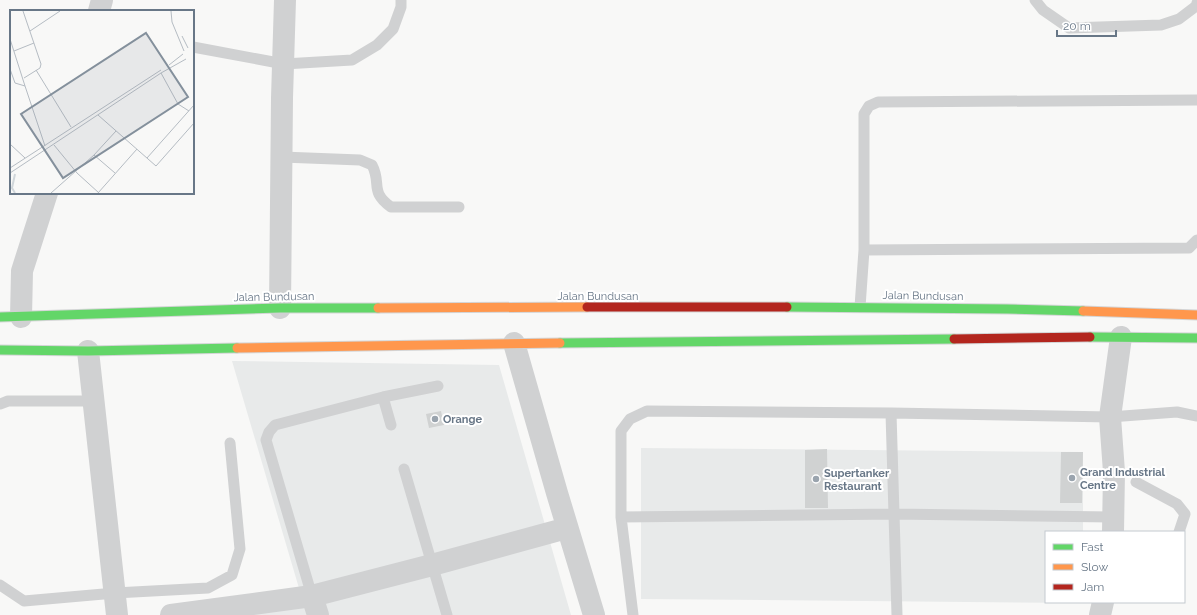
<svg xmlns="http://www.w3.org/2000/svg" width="1197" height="615" viewBox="0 0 1197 615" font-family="Raleway,sans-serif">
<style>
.built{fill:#e8eaea}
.building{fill:#d0d2d2}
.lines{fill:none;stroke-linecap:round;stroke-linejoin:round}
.fast-casing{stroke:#d4d5d6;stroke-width:11}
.slow-casing{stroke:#d4d5d6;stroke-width:11}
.jam-casing{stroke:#d4d5d6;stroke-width:11}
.lane{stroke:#d0d1d2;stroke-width:11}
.street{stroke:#d0d1d2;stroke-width:22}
.fast{stroke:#63d668;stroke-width:9}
.slow{stroke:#ff974d;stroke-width:9}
.jam{stroke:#b3261e;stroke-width:9}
.poi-dot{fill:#9aa4ae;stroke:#fff;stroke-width:1.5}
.labels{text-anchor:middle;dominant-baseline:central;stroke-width:4;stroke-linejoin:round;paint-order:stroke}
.street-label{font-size:11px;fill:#687787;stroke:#fff}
.poi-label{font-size:11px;font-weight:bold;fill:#687787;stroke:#fff;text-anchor:start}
.inset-river{fill:none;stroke:#d0d6da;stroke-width:2}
.inset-road{fill:none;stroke:#b5bcc3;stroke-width:1}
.view{fill:#84909c;fill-opacity:0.15;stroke:#84909c;stroke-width:2}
.inset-edge{fill:none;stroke:#687787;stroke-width:2}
</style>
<rect width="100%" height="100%" fill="#f8f8f7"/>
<path class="built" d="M232 361 499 365 571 615H181L301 595Z
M641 448 1083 452V532H1046V602H1083V603L641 599Z"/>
<path class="building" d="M441 411 444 425 429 428 426 414Z
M827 449 828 508H805V450Z
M1061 452H1083L1082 503H1060Z"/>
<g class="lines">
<g class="fast-casing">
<path id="fast" d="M787 307 1007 309 1083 311
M0 317 280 308H378
M1090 337 1197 338
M560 343 954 339
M0 350 88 351 237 348"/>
</g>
<g class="slow-casing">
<path id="slow" d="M378 308 587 307
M1083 311 1197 315
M237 348 560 343"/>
</g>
<g class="jam-casing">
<path id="jam" d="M587 307H787
M954 339 1090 337"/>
</g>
<path class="lane" d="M1035 0 1043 10 1069 28 1161 25 1179 19 1196 6 1197 3
M193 47 284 64 352 60 377 45 393 29 401 7V0
M282 157 360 160 372 165C382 184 369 191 391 207H459
M864 250 1189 248 1197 240
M860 307 864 250V114L869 106 878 102 1197 100
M383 397 391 425
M0 404 8 401H94
M891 413 897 615
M404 469 447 615
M1136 482 1177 504 1185 514 1179 532
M621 517 894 514 1112 517
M0 585 24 601 115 593 208 588 232 575 240 549 230 443
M312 596 266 440 269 432 275 425 383 397 438 386
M633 615 621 517V431L630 419 647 411 891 413 1110 417 1177 412 1197 416"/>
<path class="street" d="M99 11 102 0
M280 308 282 98 285 0
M21 317 22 271 47 193
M514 343 557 493 594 615
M88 351 117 615
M1113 532 1114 472 1110 417 1121 337
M312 596 318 615
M171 615 312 596 432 565 567 528
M1100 615 1103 602"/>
<use href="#fast" class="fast"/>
<use href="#slow" class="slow"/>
<use href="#jam" class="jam"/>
</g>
<g class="poi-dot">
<circle cx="435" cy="419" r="4"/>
<circle cx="1072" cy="478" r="4"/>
<circle cx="816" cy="479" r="4"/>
</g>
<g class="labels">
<g class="street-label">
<text x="598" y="296">Jalan Bundusan</text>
<text transform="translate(923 296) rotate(1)">Jalan Bundusan</text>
<text transform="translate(274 297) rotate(-1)">Jalan Bundusan</text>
</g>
<g class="poi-label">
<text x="443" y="419">Orange</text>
<text x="1080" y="472">Grand Industrial<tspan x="1080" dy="13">Centre</tspan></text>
<text x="824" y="473">Supertanker<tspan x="824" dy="13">Restaurant</tspan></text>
</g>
</g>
<g transform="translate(10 10)">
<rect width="184" height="184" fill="#f8f8f7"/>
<path class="inset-river" d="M5 164 2 178 5 183"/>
<path class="inset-road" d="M13 1 31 54 30 58 14 68M161 1 162 12 174 41M20 21 50 1M172 26 178 38M0 29 15 76M4 41 24 33M159 55 173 44M0 59 5 73 15 76 35 136M26 60 61 117M151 63 168 94 179 101M88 105 146 156 184 113M0 134 15 148M44 135 67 163 89 183M84 145 105 163M137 148 184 95M0 158 151 60M0 163 151 63 176 49M41 183 84 145 106 121M88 183 127 139"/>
<path class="view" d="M136 23 178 87 53 168 11 104Z"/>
<rect width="184" height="184" class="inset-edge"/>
</g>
<rect x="1045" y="531" width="140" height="72" fill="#ffffff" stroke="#c3c9cf"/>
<rect x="1053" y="544" width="20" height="6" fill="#63d668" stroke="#c3c9cf"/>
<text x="1081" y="551" font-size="12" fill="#687787">Fast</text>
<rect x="1053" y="564" width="20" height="6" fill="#ff974d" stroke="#c3c9cf"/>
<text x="1081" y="571" font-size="12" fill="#687787">Slow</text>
<rect x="1053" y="584" width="20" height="6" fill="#b3261e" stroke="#c3c9cf"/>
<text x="1081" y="591" font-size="12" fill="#687787">Jam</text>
<path d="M1057 30v6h59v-6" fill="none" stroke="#687787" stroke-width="2"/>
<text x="1063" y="30" font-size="12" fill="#687787" stroke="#ffffff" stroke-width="3" paint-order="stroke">20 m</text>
</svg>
